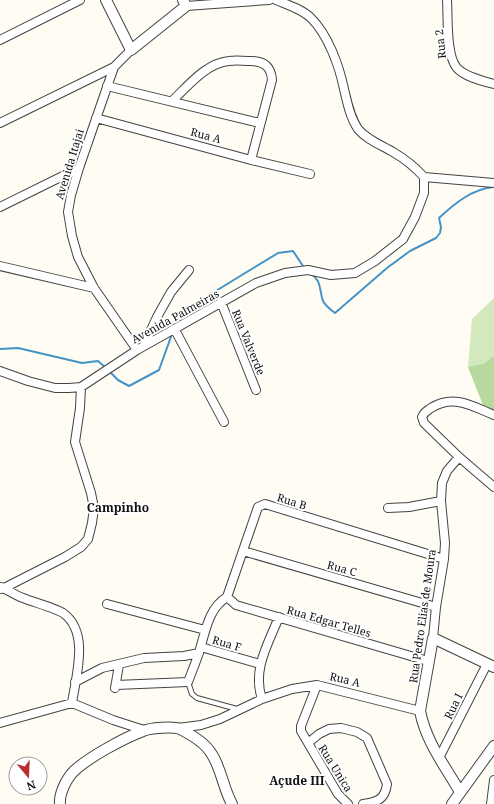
<svg xmlns="http://www.w3.org/2000/svg" width="494" height="804" viewBox="0 0 494 804" font-family="'Noto Serif',serif">
<style>
.green{fill:#d4e8bd}
.forest{fill:#b8d99d}
.lines{fill:none;stroke-linecap:round;stroke-linejoin:round}
.stream{stroke:#4494c8;stroke-width:2}
.service-casing{stroke:#434343;stroke-width:6}
.minor-casing{stroke:#434343;stroke-width:10}
.tertiary-casing{stroke:#434343;stroke-width:12}
.service{stroke:#fff;stroke-width:4}
.minor{stroke:#fff;stroke-width:8}
.tertiary{stroke:#fff;stroke-width:10}
.labels{text-anchor:middle;dominant-baseline:central;stroke-width:4;stroke-linejoin:round;paint-order:stroke}
.street-label{font-size:11px;fill:#101010;stroke:#fff}
.neighbourhood-label{font-size:12px;font-weight:bold;fill:#101010;stroke:#fff}
</style>
<rect width="100%" height="100%" fill="#fefcf3"/>
<path class="green" d="M494 298V420L486 413 468 367 472 319Z"/>
<path class="forest" d="M494 356V419L486 412 468 367 484 364Z"/>
<g class="lines">
<path class="stream" d="M311 274C322 281 319 290 323 301 325 305 331 310 335 313L387 268 410 251 436 238 440 233 441 227 439 218C454 204 472 189 493 187
M174 321 188 308 278 253 293 251 305 269
M0 349 18 348 82 363 98 361 106 368
M109 371 118 380 129 386 159 370 172 334"/>
<g class="service-casing">
<path id="service" d="M188 682 192 694 197 698 237 709"/>
</g>
<g class="minor-casing">
<path id="minor" d="M276 0C288 5 302 9 311 18 328 35 339 65 344 89 347 102 350 117 358 129 367 140 381 145 393 152 405 159 415 167 424 177
M447 0C448 16 446 56 457 68 465 77 483 81 494 84
M186 6 269 0
M0 40 80 0
M131 50 114 67 79 168 71 195 68 212 72 236 78 257 94 288 137 350
M107 86 260 123
M172 101C188 86 206 63 229 61 236 60 243 61 251 61 264 61 271 67 272 80L251 160
M96 118 251 160 310 174
M0 123 114 67
M424 177 494 183
M0 207 79 168
M0 266 94 288
M221 302 256 390
M175 330 224 422
M144 345 157 317 171 292 189 270
M0 371 28 381 55 388H69L81 387 137 350 256 283 285 273 308 270 331 275 355 273 375 261 403 239 415 217 424 193V177
M494 415C472 406 454 394 431 408 427 411 424 412 422 417L424 423 459 457 494 487
M388 508 409 507 441 501
M243 551 436 607
M1 587C8 590 15 595 23 598 33 602 55 608 63 613 90 632 76 676 72 703
M0 589 4 588 65 557 81 547 88 539 92 523 94 508 91 493 75 442 80 408 81 387
M227 597 236 605 428 661
M107 604 205 630
M433 638 436 607 444 559 445 543 441 501 442 483 447 471 459 457
M201 647 260 664
M75 682 102 668 144 658 184 656 199 653
M116 685 188 682C192 671 197 660 200 649 206 629 209 608 227 597L258 507 265 504 444 559
M317 685 301 726V731L338 794 348 804
M115 688 119 665
M262 699C252 670 268 644 279 617
M0 723 72 703 113 720 144 730
M178 728 201 725 220 719 262 699 292 689 317 685 420 711
M308 743 319 734 329 729 341 728 357 732 367 738 387 784C385 799 378 802 363 804
M439 758 487 664
M491 804 494 780"/>
</g>
<g class="tertiary-casing">
<path id="tertiary" d="M106 0 131 50 186 6 183 0
M460 792C445 766 426 742 420 711L433 638 494 667
M60 804C59 793 67 778 74 771 89 757 124 738 143 731 150 728 173 726 180 729 190 734 205 743 211 753 221 767 223 788 232 804
M452 804 494 746"/>
</g>
<use href="#service" class="service"/>
<use href="#minor" class="minor"/>
<use href="#tertiary" class="tertiary"/>
</g>
<g class="labels">
<g class="street-label">
<text transform="translate(440 44) rotate(-96)">Rua 2</text>
<text transform="translate(206 135) rotate(15)">Rua A</text>
<text transform="translate(69 164) rotate(-73)">Avenida Itajai</text>
<text transform="translate(175 316) rotate(-29)">Avenida Palmeiras</text>
<text transform="translate(249 342) rotate(68)">Rua Valverde</text>
<text transform="translate(292 501) rotate(17)">Rua B</text>
<text transform="translate(342 568) rotate(16)">Rua C</text>
<text transform="translate(422 616) rotate(-82)">Rua Pedro Elias de Moura</text>
<text transform="translate(329 621) rotate(16)">Rua Edgar Telles</text>
<text transform="translate(227 643) rotate(16)">Rua F</text>
<text transform="translate(345 679) rotate(13)">Rua A</text>
<text transform="translate(453 706) rotate(-64)">Rua I</text>
<text transform="translate(336 768) rotate(58)">Rua Unica</text>
</g>
<g class="neighbourhood-label">
<text x="118" y="507">Campinho</text>
<text x="297" y="780">Açude III</text>
</g>
</g>
<g transform="translate(28 776) rotate(161)"><circle r="19" fill="#ffffff" stroke="#9f9f9f"/>
<path d="M0-3L7 15L0 10L-7 15Z" fill="#bb2d35"/>
<text y="-6" font-size="11" font-weight="bold" text-anchor="middle" fill="#101010">N</text>
</g>
</svg>
